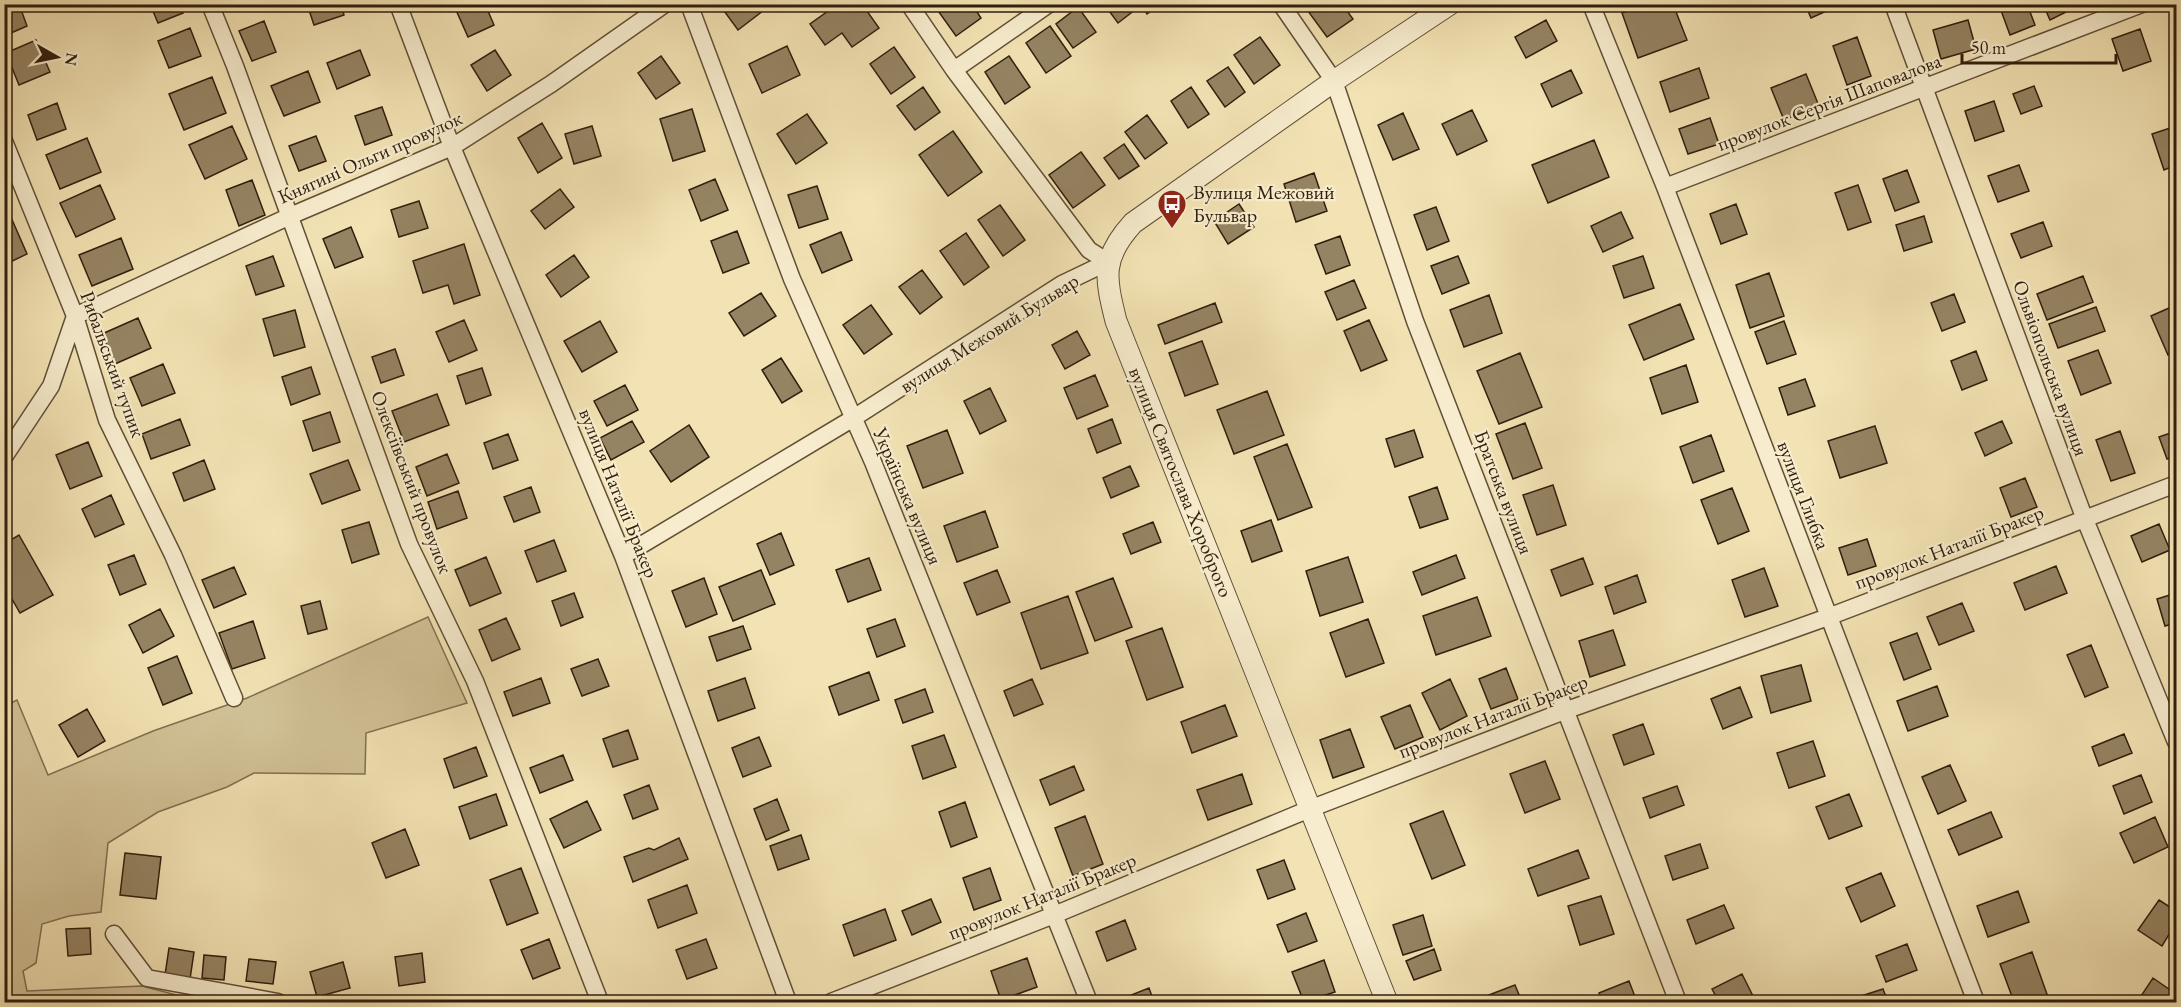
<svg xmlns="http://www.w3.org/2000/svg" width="2181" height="1007" viewBox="0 0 2181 1007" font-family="'EB Garamond',serif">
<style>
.green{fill:#d2c297;stroke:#817052;stroke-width:1.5}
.building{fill:#958463;stroke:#301e0c;stroke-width:1.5}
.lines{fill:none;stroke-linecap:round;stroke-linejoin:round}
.minor-casing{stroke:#614f36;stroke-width:19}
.tertiary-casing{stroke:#614f36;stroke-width:23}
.minor{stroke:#f7edce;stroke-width:16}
.tertiary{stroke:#f7edce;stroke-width:21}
.labels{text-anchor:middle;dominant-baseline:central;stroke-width:4.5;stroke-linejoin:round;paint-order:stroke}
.street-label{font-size:20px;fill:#301e0c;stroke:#f7edce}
.poi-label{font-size:20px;fill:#301e0c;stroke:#f7edce;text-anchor:start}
</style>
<rect width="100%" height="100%" fill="#f3e3b4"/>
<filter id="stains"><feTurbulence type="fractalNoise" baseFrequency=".00333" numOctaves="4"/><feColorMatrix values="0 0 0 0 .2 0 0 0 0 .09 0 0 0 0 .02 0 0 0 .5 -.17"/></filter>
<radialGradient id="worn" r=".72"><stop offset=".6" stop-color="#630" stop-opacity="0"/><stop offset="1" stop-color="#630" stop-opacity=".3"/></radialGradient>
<path class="green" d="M428 617 467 703 366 733 365 774 254 773 227 787 158 812 108 843 101 912 69 916 42 924 36 963 23 971 27 991 142 986 203 1002H5V706L17 700 48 775 153 731 247 698Z"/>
<path class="building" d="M19 4 27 26 4 36V10Z
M150 4H179L183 13 158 23Z
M307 4H341L344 15 314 25Z
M467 4H485L494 25 468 37 456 10Z
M719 4H760L764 10 738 30Z
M838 4H862L879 28 852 47 842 33 825 45 810 24Z
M941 4H972L981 18 956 36 936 8Z
M1104 4H1139L1140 6 1118 23Z
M1141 4H1161L1147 14Z
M1309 4H1342L1353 19 1327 37 1305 7Z
M1645 4H1673L1687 40 1638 58 1622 13Z
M1805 4H1842L1811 18Z
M2027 4 2035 25 2010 35 1999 5Z
M2043 4H2075L2076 7 2050 20Z
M1078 7 1096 32 1073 48 1056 24Z
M1546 20 1557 41 1526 58 1515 37Z
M1968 20 1976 49 1941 59 1933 30Z
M264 21 276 52 252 61 239 31Z
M1050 26 1071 56 1046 73 1026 43Z
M190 28 201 56 169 68 158 41Z
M2140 29 2151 61 2123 71 2112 39Z
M1260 37 1280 65 1254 84 1234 55Z
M1857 37 1871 76 1847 85 1833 46Z
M36 40 50 72 19 85 6 53Z
M787 46 800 75 762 93 749 64Z
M894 47 915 77 891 94 870 64Z
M360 50 370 75 337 89 327 63Z
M495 50 511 75 487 91 471 65Z
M661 56 680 83 656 99 638 73Z
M1009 56 1030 87 1005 104 985 72Z
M1228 67 1245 92 1225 107 1207 81Z
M1699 68 1709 98 1670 112 1660 82Z
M1571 70 1582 93 1552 107 1541 84Z
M308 71 320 102 284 116 271 86Z
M1806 74 1819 106 1784 120 1771 88Z
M212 77 226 113 184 130 169 94Z
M2034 86 2042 106 2021 114 2013 94Z
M923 87 940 112 915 130 897 106Z
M1191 87 1209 114 1188 128 1171 101Z
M1994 101 2004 131 1975 141 1965 111Z
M57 103 66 129 37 140 28 115Z
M382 107 392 135 365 145 355 116Z
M692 109 705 151 673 161 660 119Z
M1472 110 1487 141 1457 155 1442 124Z
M1403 113 1419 149 1393 160 1378 125Z
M807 114 827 143 796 164 777 134Z
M1147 115 1167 143 1145 159 1125 132Z
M1710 118 1719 144 1688 154 1679 129Z
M542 123 562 158 538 173 518 138Z
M232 126 247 159 205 179 189 145Z
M592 126 601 156 574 164 565 134Z
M2176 126V165L2164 170 2152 134Z
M953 131 982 172 948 196 919 155Z
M316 136 326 161 299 171 289 146Z
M87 138 101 172 60 189 46 155Z
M1594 140 1609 177 1548 203 1532 165Z
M1124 144 1139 166 1119 179 1104 158Z
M1081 152 1105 185 1073 208 1049 175Z
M2019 165 2029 191 1998 202 1988 176Z
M1907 170 1919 202 1895 211 1883 179Z
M1314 173 1327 211 1296 222 1284 184Z
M715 179 728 210 701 221 689 190Z
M252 180 265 215 239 226 226 190Z
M100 185 115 219 76 237 60 203Z
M1858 185 1871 222 1848 230 1835 193Z
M817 186 828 219 799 228 788 195Z
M560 189 574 207 545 229 531 211Z
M419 201 428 228 399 237 391 210Z
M1239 204 1254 227 1228 244 1214 221Z
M1736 204 1747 234 1721 244 1710 214Z
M1000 205 1025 240 1003 256 978 220Z
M1436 207 1449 241 1427 250 1414 215Z
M1621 212 1633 238 1603 252 1591 226Z
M10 215 27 254 4 265V218Z
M1924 216 1932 242 1904 251 1896 225Z
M2043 222 2052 246 2021 258 2011 234Z
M351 227 363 257 335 268 323 239Z
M737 231 749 263 723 273 711 241Z
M841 232 852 260 822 273 810 245Z
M966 233 989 267 964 285 940 251Z
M1340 236 1350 265 1326 274 1315 245Z
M121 238 133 269 92 286 79 255Z
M464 244 480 295 454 304 448 285 423 293 413 261Z
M574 255 589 277 561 297 546 275Z
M273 256 284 286 256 295 246 266Z
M1458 256 1469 283 1442 294 1431 266Z
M1643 256 1654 288 1624 298 1613 266Z
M922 270 942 297 920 314 899 287Z
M1769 273 1784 316 1750 328 1736 285Z
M2083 276 2093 302 2047 320 2037 294Z
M1354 280 1366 308 1337 320 1325 292Z
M761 293 776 316 744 336 729 313Z
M1954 294 1965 322 1942 331 1931 303Z
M1489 295 1502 333 1464 347 1450 310Z
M1215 303 1222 322 1165 344 1158 325Z
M1680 304 1694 339 1644 360 1629 325Z
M871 305 892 334 864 354 843 325Z
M2176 305V352L2168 355 2151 316Z
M2096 307 2105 331 2058 348 2049 324Z
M295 310 305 347 274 356 263 319Z
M138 318 151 348 115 364 102 334Z
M464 320 477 350 449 362 436 332Z
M1369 320 1387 360 1361 371 1344 331Z
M600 321 617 352 582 372 564 341Z
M1784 321 1796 354 1767 364 1755 332Z
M1077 331 1090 355 1065 369 1052 345Z
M1202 341 1218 384 1185 396 1169 353Z
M395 349 404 375 381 383 372 357Z
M2098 350 2111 383 2081 395 2068 361Z
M1976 351 1987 380 1962 390 1951 361Z
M1520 353 1542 407 1499 424 1477 371Z
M781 358 802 391 782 403 762 370Z
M163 364 175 393 142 406 130 378Z
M1686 365 1698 402 1662 414 1650 378Z
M311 367 320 394 291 405 282 377Z
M482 368 491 395 466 404 457 376Z
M1095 375 1108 406 1077 419 1064 388Z
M1805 379 1815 406 1788 415 1779 388Z
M625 385 638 410 607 426 594 401Z
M990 388 1006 421 980 434 964 401Z
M1267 391 1284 435 1234 454 1217 410Z
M437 394 449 425 404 442 392 411Z
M330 412 340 442 313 451 303 421Z
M180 419 190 445 151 459 142 434Z
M1112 419 1121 443 1097 453 1088 429Z
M632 421 644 442 611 460 600 438Z
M2002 421 2012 443 1985 456 1975 433Z
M1525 423 1542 468 1513 479 1496 434Z
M689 425 709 457 671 482 650 451Z
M1875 426 1887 463 1840 478 1828 441Z
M947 430 963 473 923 488 907 446Z
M1414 430 1423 457 1395 467 1386 439Z
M2120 431 2135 473 2111 481 2096 440Z
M2176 431V456L2167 459 2159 437Z
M508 434 518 460 493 469 484 443Z
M1711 435 1724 471 1693 483 1680 447Z
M88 442 102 476 70 489 56 455Z
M1287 444 1312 507 1278 520 1254 457Z
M447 454 459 483 427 496 416 467Z
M204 460 215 489 184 501 173 473Z
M348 460 360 490 322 504 310 474Z
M1130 466 1139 486 1111 498 1103 478Z
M2025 478 2037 507 2011 517 2000 488Z
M1553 485 1566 525 1537 535 1523 495Z
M531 487 540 512 514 522 504 497Z
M1437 487 1448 519 1420 528 1409 497Z
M1732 488 1749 531 1718 544 1701 500Z
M458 491 467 518 437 529 428 502Z
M111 495 124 524 95 537 82 509Z
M985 511 998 547 957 562 944 526Z
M1271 520 1282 551 1252 562 1241 531Z
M369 522 379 554 352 563 342 530Z
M1153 522 1161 542 1131 554 1123 534Z
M2159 524 2170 550 2142 562 2131 536Z
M781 533 794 565 770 575 757 544Z
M19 535 53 595 20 613 4 585V544Z
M1867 539 1876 566 1848 575 1839 548Z
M554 540 566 571 537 582 525 551Z
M134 555 146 584 120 595 108 565Z
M1456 555 1465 578 1422 595 1413 572Z
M486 557 501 593 470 606 455 570Z
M1348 557 1363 602 1320 616 1306 571Z
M869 558 881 590 848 602 836 570Z
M1583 558 1593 584 1561 596 1551 570Z
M2056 566 2067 593 2025 610 2014 583Z
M234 567 246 594 214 608 202 580Z
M1764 568 1778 606 1745 617 1732 580Z
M761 570 775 604 733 621 719 587Z
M997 570 1010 602 977 615 964 583Z
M1637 575 1646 602 1614 614 1605 587Z
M704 578 717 614 686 627 672 591Z
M1113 578 1132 627 1095 641 1076 592Z
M574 593 583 617 561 626 552 601Z
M2176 593V623L2165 626 2157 599Z
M1068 596 1088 653 1041 669 1021 613Z
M1477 597 1491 636 1436 655 1423 616Z
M320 601 327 629 308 634 301 606Z
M1962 603 1974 631 1939 645 1927 617Z
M160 609 174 636 143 653 129 625Z
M506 618 520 649 492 661 479 630Z
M895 619 905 646 877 657 867 629Z
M1368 619 1384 663 1346 677 1330 633Z
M253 621 265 658 232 669 219 633Z
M743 626 751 649 717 661 709 637Z
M1162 628 1183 687 1147 700 1126 641Z
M1613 630 1625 665 1590 677 1579 641Z
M1917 633 1931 669 1904 680 1890 643Z
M2091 645 2108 687 2085 697 2067 655Z
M177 656 192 693 163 705 148 668Z
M598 659 609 686 582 696 571 669Z
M1801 665 1811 701 1771 713 1761 676Z
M1506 668 1518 699 1491 709 1479 679Z
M869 672 879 700 839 715 829 687Z
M541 678 550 703 513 716 504 692Z
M745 678 755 708 718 721 708 691Z
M1032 679 1043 704 1014 716 1004 691Z
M1450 679 1467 716 1440 730 1422 693Z
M1937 686 1948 716 1908 731 1897 701Z
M1740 687 1752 717 1723 729 1711 699Z
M925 689 933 712 903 723 895 700Z
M1225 705 1237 736 1192 753 1181 722Z
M1410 705 1423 737 1395 749 1381 717Z
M87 709 105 741 78 757 59 725Z
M1643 724 1654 754 1624 765 1613 735Z
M1350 729 1364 767 1333 778 1320 740Z
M628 730 638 759 613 767 603 739Z
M2124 734 2132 753 2099 766 2092 747Z
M944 735 956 767 923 779 912 746Z
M759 737 771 766 743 777 732 748Z
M1813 741 1825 776 1789 788 1777 753Z
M476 747 487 776 454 788 444 759Z
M563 755 573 780 540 793 530 768Z
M1545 761 1560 799 1525 813 1510 774Z
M1950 765 1966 801 1938 814 1922 777Z
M1074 766 1084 790 1050 805 1040 780Z
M1242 774 1252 804 1208 820 1197 790Z
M2141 775 2152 802 2124 814 2113 786Z
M649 785 658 809 633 819 624 795Z
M1677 786 1684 805 1650 818 1643 798Z
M496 794 507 825 470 839 459 807Z
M1849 794 1862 826 1829 839 1816 807Z
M777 799 789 830 766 840 754 809Z
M587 801 601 830 564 848 550 819Z
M965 802 977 837 951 847 939 812Z
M1443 811 1465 865 1432 879 1410 824Z
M1991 812 2002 837 1959 855 1948 830Z
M1085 816 1103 864 1073 876 1055 828Z
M2155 817 2168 847 2134 863 2120 833Z
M405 829 419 865 386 878 372 843Z
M801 835 809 859 778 870 770 846Z
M679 838 688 859 633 882 624 857 649 848 654 850Z
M1700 844 1708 868 1673 880 1665 856Z
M1578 850 1589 878 1538 896 1528 869Z
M125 853 161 857 156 899 120 895Z
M1284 860 1295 889 1268 899 1257 870Z
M521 868 538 913 507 925 490 880Z
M990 868 1001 900 974 910 963 878Z
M1881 873 1895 906 1861 922 1846 888Z
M687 885 697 913 658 928 648 900Z
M2018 891 2029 922 1988 937 1977 906Z
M1601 896 1614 934 1580 945 1568 906Z
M931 899 941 922 912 935 902 911Z
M2159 900 2176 911V923L2162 946 2138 930Z
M1724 905 1734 928 1696 944 1687 920Z
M885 909 896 940 854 956 843 925Z
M1306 913 1317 941 1288 952 1277 925Z
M1423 915 1432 946 1403 955 1393 925Z
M1125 920 1136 949 1107 961 1096 932Z
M90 928 91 954 68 956 66 929Z
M549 939 560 968 533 979 521 950Z
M706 939 717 968 687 979 676 950Z
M1907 944 1917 970 1886 982 1876 956Z
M169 948 194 952 190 979 165 975Z
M1434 949 1441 970 1414 980 1406 961Z
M2032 952 2048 997 2032 1002H2014L2000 964Z
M422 953 425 982 399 986 395 957Z
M204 955 226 957 224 980 202 978Z
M1027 958 1037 987 1001 1000 991 971Z
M249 959 276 962 273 984 246 981Z
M1324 960 1335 992 1304 1002 1292 972Z
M343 962 350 988 317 997 310 972Z
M1742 974 1756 1002H1719L1712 989Z
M2153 978 2173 992 2166 1002H2137Z
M1629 981 1637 1002H1602L1599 993Z
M1515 985 1522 1002H1473V1001Z
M1149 988 1154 1002H1123L1121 999Z
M1883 989 1888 1002H1857L1855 998Z"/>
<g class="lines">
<g class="minor-casing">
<path id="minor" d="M210 4 235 66 409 544 475 681 600 1002
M398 4 452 147 623 556 788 1002
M689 4 792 279 873 462 1089 1002
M909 4 954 70 1089 250 1108 262
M1281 4 1334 81 1415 321 1678 1002
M1591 4 1665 187 1976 1002
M1893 4 2084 517 2176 742
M954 70 1049 4
M4 141 75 316 107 420 173 555 234 698
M1665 187 2142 4
M4 457 51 386 75 316 290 216 452 147 551 84 665 4
M623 556 852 419 1062 284 1108 262
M114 934 147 978 278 1002
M831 1002 1054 915 1312 808 1567 710 1828 617 2176 484"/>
</g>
<g class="tertiary-casing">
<path id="tertiary" d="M1387 1002 1116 321C1105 277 1101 258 1133 223L1334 81 1450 4"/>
</g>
<use href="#minor" class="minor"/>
<use href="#tertiary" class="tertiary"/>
</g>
<defs>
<g id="bus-pin" transform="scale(1.5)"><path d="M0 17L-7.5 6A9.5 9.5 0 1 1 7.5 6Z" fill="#8f2418" stroke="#f7edce"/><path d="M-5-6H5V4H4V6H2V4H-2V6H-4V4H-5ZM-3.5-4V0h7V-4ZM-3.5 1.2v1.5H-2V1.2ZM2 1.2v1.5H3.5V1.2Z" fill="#fff"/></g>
</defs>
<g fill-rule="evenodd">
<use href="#bus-pin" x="1172" y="204"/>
</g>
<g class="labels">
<g class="street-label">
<text transform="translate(1829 102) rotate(-21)">провулок Сергія Шаповалова</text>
<text transform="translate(370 157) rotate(-24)">Княгині Ольги провулок</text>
<text transform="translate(989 333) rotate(-32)">вулиця Межовий Бульвар</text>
<text transform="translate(113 364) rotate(70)">Рибальський тупик</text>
<text transform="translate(2051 368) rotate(70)">Ольвіопольська вулиця</text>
<text transform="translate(412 482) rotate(69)">Олексіївський провулок</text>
<text transform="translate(1181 482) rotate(68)">вулиця Святослава Хороброго</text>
<text transform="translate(1504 492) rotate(69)">Братська вулиця</text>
<text transform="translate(619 493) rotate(68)">вулиця Наталії Бракер</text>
<text transform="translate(1804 495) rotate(69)">вулиця Глибка</text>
<text transform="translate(908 496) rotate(67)">Українська вулиця</text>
<text transform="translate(1949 547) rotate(-21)">провулок Наталії Бракер</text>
<text transform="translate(1493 716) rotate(-21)">провулок Наталії Бракер</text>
<text transform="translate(1042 896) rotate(-22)">провулок Наталії Бракер</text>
</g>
<g class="poi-label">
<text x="1193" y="192">Вулиця Межовий<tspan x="1193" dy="23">Бульвар</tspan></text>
</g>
</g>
<rect width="2181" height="1007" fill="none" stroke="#f3e3b4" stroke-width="24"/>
<rect x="6" y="6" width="2169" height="995" fill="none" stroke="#301e0c" stroke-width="3"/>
<rect x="12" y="12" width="2157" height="983" fill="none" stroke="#301e0c" stroke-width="1.5"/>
<g transform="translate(57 57) rotate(99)" stroke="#f7edce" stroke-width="4.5" paint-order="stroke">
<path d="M0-4.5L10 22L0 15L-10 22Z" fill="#301e0c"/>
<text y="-9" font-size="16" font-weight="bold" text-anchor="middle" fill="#301e0c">N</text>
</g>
<path d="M1962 54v9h154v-9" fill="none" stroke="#301e0c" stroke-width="3"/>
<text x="1971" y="54" font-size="18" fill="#301e0c" stroke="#f7edce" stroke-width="4.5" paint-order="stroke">50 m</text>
<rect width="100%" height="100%" filter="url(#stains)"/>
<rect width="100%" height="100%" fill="url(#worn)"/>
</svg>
